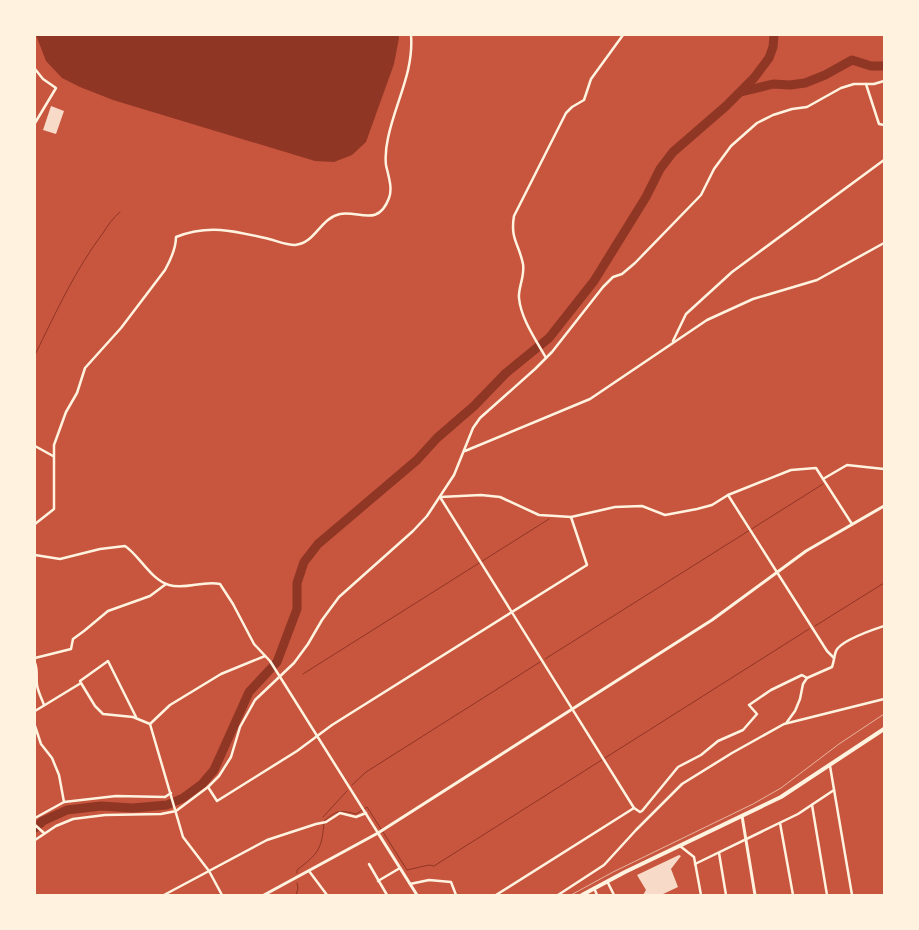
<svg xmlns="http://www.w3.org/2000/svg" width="919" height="930" font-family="'Noto Serif',serif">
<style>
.water{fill:#8f3625}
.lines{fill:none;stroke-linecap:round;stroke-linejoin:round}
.stream{stroke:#8f3625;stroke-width:1}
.river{stroke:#8f3625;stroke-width:9}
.building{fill:#f7dbc8}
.minor{stroke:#fff3e0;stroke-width:2.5}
.tertiary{stroke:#fff3e0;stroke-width:3}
.secondary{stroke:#fff3e0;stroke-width:3}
.trunk{stroke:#fff3e0;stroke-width:4}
.rail{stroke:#e9b49f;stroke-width:1}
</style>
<rect width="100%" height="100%" fill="#c8553d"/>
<!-- water -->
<path class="water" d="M36,35h362l1,3 -5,26 -28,78 -14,13 -18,7 -19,-1 -202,-61 -33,-13 -18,-9 -16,-17z"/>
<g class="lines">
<!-- stream -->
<g class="stream">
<path d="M35,355c20,-41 40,-85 68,-122 5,-8 10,-15 17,-21"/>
<path d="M815,626l69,-43"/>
<path d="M545,659l278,-175"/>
<path d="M303,674l246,-155"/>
<path d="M352,785l14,-13 174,-110"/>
<path d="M323,817l24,-26"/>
<path d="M383,832l24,38 22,-5 5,1 375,-237"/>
<path d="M297,873v-3c22,-17 25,-21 27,-49 13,-11 16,-11 32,-7l11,-7 14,22"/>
<path d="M296,895l2,-7 -1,-5"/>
</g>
<!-- river -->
<g class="river">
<path d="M741,92l32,-8 17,1 15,-2 20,-8 27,-15 19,6h13"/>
<path d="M35,828l8,-7 24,-11 34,-4 32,2 34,-3 16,-7 19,-14 12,-14 35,-78 28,-30 20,-53v-26l7,-21 14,-18 99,-84 20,-22 37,-32 32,-33 43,-35 45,-57 52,-84 14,-28 13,-17 53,-46 28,-28 15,-20 4,-11 1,-12"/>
</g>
</g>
<!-- building -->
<g class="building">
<path d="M51,106l13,5 -8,23 -13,-4z"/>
<path d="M679,855l2,1 -10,13 7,18 -17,8h-18l3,-5 -9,-15z"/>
</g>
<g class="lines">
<!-- minor -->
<g class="minor">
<path d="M35,69l8,10 13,9 -21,35"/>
<path d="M866,84l13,40 5,1"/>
<path d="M673,341l13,-27 46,-42 152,-112"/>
<path d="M546,358c-10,-18 -25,-39 -27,-60 -1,-11 6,-21 4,-34 -4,-20 -13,-25 -9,-48l52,-103 6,-6 12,-7 7,-21 32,-44"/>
<path d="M35,446l18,10"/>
<path d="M465,451l125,-52 117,-79 46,-21 64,-19 67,-37"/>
<path d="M823,479l24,-14 37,4"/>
<path d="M728,495l99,156 7,7"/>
<path d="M440,497l41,-2 19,2 39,18 17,1 15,1 44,-10 27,-1 23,9 32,-6 15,-4 16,-10 63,-25 25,-2 36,56"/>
<path d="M440,497l194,311"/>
<path d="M35,524l19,-15v-64l12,-33 11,-19 8,-25 36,-40 44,-58c5,-9 11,-21 11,-33 33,-13 59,-6 93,2 8,2 17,6 26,6 21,-2 25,-27 45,-31 18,-4 38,14 49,-16 4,-10 -1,-23 -3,-33 -1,-9 0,-18 2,-27 7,-35 26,-66 23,-103"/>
<path d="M35,555l25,4 40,-10 25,-3c14,9 26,34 44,39 17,5 34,-5 51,-1l13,20 21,40 16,17 17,27 91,145"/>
<path d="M35,658l36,-9 2,-10 11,-8 24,-20 42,-15 16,-12"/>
<path d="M35,663c3,8 1,14 2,22 1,7 5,14 7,20"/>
<path d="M81,683l-1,-2 28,-20 28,56"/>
<path d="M35,711l46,-28 14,23 8,8 30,3 17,7 33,113 26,34 13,24"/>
<path d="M787,722l8,-11 5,-12 3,-15 4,-6 25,-11c2,-5 2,-11 4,-16 5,-11 36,-21 48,-25"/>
<path d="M150,724l20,-19 51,-31 44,-18"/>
<path d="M35,726l6,18 11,14 7,17 5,27 -29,16"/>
<path d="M830,766l22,129"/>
<path d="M208,787l9,14 80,-50 35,-26 255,-160 -16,-48"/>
<path d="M64,802l52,-6 49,1 6,-4"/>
<path d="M812,805l15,90"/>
<path d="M780,823l13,72"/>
<path d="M35,825l9,8"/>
<path d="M35,840l21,-14 17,-7 32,-4 56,-1 15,-3 32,-24 11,-11 12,-19 9,-30 15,-27 39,-37 14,-19 14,-24 17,-23 74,-66 14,-15 27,-41 19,-47 7,-10 55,-49 17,-17 51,-65 10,-10 9,-3 13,-11 66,-68 13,-26 17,-23 26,-23 16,-8 19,-6 15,-2 34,-19 13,-4h20l10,-3"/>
<path d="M680,846l14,11 7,38"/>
<path d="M719,853l7,42"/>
<path d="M369,864l18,31"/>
<path d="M695,864l103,-50 36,-24"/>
<path d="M309,871l18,24"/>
<path d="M378,881l22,-13"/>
<path d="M607,881l7,14"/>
<path d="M410,884l19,-4 22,2 5,13"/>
<path d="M594,888l3,7"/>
<path d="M164,895l103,-55 49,-16 10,-2 14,-9 16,4 10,-4"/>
<path d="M496,895l138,-87 6,4 2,-1 36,-44 23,-12 17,-14 25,-11 14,-16 -8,-9 22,-15 31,-15 5,3"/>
<path d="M558,895l46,-30 32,-35 46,-46 50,-31 52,-29 100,-25"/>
</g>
<!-- tertiary -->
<g class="tertiary">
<path d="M742,816l13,79"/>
<path d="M264,895l114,-62"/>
</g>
<!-- secondary -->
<path class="secondary" d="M417,895l-39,-62 334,-213 94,-69 78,-45"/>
<!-- trunk -->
<path class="trunk" d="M582,895l43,-23 156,-75 103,-68"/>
<!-- rail -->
<path class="rail" d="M571,895l42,-23 140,-68 28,-16 58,-44 45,-30"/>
</g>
<!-- border -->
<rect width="919" height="930" fill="none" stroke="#fff3e0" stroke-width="72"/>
</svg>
